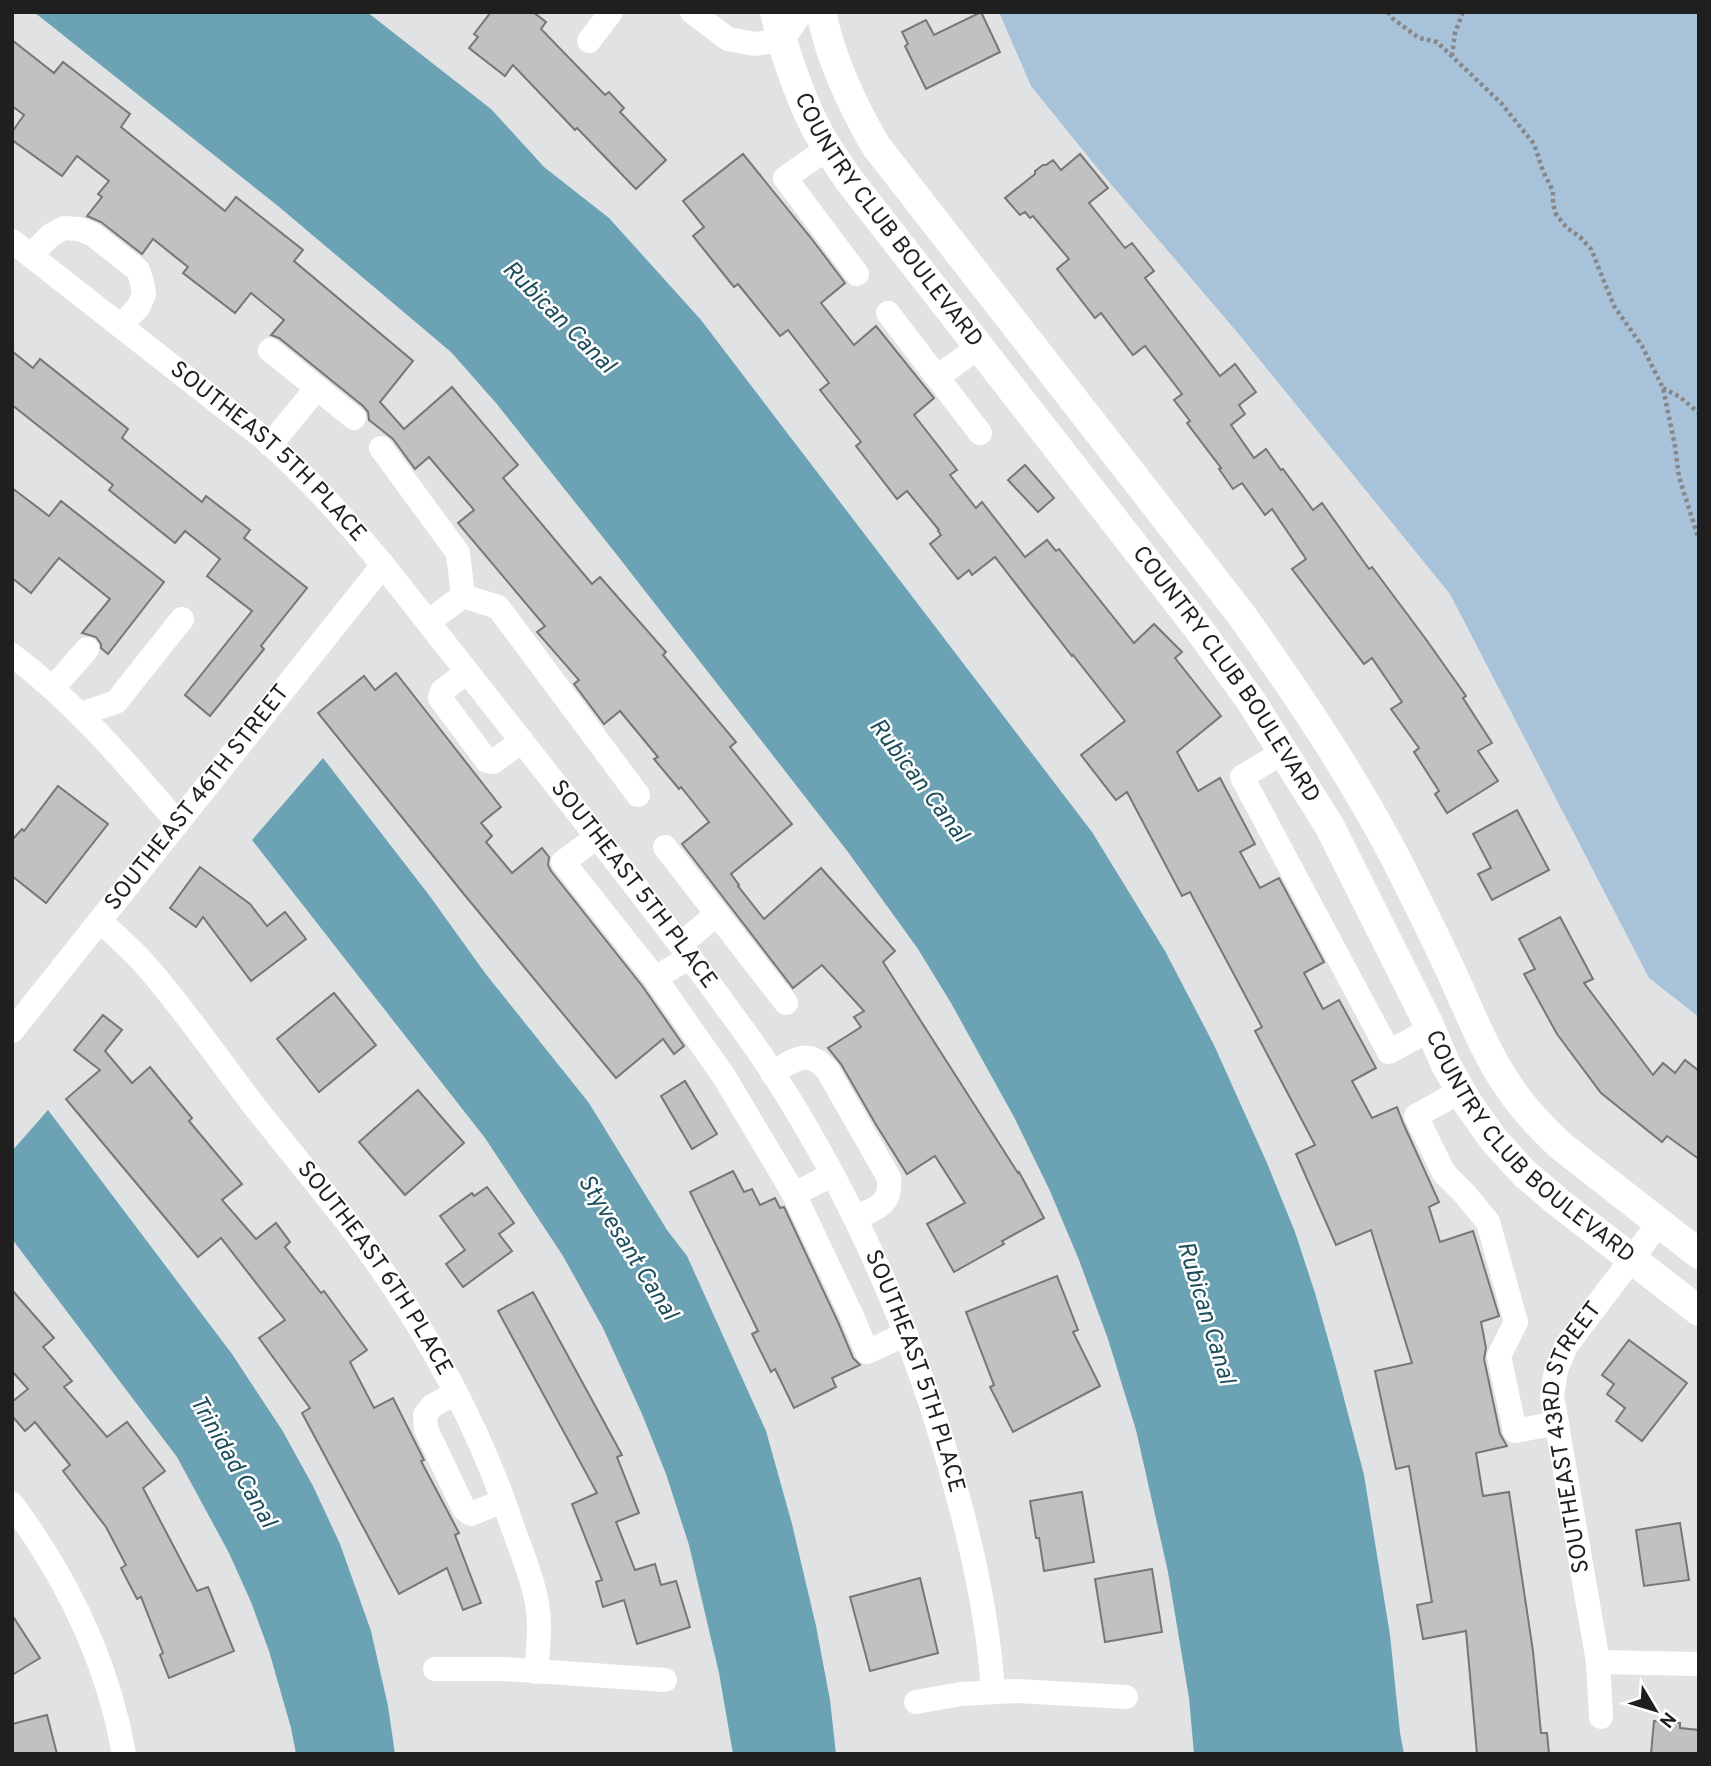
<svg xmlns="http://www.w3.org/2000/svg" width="1711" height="1766" font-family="Overpass,sans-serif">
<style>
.green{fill:#a8c2d9}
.water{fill:#6ba3b5}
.building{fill:#c2c0c0;stroke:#787676;stroke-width:2}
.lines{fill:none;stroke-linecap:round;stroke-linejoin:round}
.path{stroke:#868789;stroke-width:4.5;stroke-dasharray:3.5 3.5;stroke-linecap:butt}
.minor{stroke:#fff;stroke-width:24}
.major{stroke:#fff;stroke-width:30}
.labels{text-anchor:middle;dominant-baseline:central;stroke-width:5;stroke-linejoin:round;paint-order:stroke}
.street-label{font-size:23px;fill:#1f1f20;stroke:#fff}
.water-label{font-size:24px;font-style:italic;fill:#1d4e5c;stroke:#fff}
</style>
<rect width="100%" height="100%" fill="#e0e2e4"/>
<!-- green -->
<path class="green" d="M999,12h700v1005l-50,-39 -199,-384 -213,-262 -138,-162 -68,-84z"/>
<!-- water -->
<g class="water">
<path d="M34,12h333l124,97 53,58 65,51 92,102 391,512 73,119 49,94 53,118 28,69 20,61 20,71 29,111 26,160 10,98 4,21h-210l-5,-56 -21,-126 -32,-142 -28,-91 -29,-79 -29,-69 -36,-74 -63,-114 -33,-54 -70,-97 -231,-297 -121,-152 -45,-51 -173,-146z"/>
<path d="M323,758l106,137 56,78 104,130 78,127 20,26 79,175 26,93 24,102 14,74 6,54h-103l-14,-81 -30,-128 -23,-71 -24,-60 -39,-86 -40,-72 -78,-118 -233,-298z"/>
<path d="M48,1110l184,244 50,76 31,56 27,58 31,87 17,75 7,48h-99l-5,-26 -22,-77 -18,-49 -22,-49 -52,-96 -165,-218v-88z"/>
</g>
<!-- building -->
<g class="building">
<path d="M491,12h42l13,10 -5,7 64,66 4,-3 15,16 -4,4 46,48 -30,29 -59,-61 -2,2 -62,-65 -8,11 -36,-28 9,-11 -4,-3z"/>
<path d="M981,12l19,40 -74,37 -21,-43 3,-2 -6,-12 24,-12 8,15z"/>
<path d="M12,40l42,33 9,-11 67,52 -9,13 104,84 11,-14 67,53 -9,11 119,100 -33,41 24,27 48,-42 66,78 -15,13 89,106 8,-7 66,75 -3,3 73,87 -6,5 62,77 -61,50 8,11 -1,1 26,33 57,-51 74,83 -12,11 135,211 1,-1 25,46 -42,23 2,3 -50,28 -27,-48 38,-21 -30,-47 -28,18 -32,-51 -34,-59 -13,-16 33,-21 -7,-10 10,-6 -42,-46 -29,23 -111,-144 27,-22 -28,-35 -2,2 -25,-30 4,-2 -38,-46 -16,13 -30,-40 5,-4 -42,-48 8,-6 -87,-103 16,-13 -45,-53 -14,12 -22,-30 -24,-19 -1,-8 -5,-6 -84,-68 -8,-3 13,-15 -33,-27 -16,20 -52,-40 5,-6 -35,-28 -11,15 -41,-32 -14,-6 15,-19 -4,-3 11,-13 -32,-25 -15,20 -50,-36v-8l12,-17 -12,-9z"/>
<path d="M743,154l68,84 34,45 -24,20 33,42 22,-19 58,72 -20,17 43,55 -7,5 26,33 6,-6 43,55 22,-17 9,11 3,-2 75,94 20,-19 28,28 -7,6 46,58 -44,36 21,39 22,-13 35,66 -15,8 20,36 19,-10 45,84 -20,11 19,36 16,-9 37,68 -24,13 20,37 25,-11 6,16 36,79 -10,5 11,35 33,-11 26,85 -18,6 5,26 -2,11 16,75 7,12 -31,7 7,43 26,-4 24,159 8,82h6l2,21h-72l-11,-123 -43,8 -6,-34 15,-3 -23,-136 -13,3 -21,-98 37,-8 -41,-133 -35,15 -40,-91 19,-9 -60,-114 7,-4 -72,-135 -8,4 -55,-104 -11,8 -35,-45 44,-34 -52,-66 -1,1 -77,-99 -23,18 -3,-5 -11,9 -28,-35 11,-9 -3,-4 1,-1 -32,-39 -10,8 -41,-53 5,-4 -41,-52 9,-7 -41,-53 -8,6 -42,-52 -4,3 -41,-51 11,-9 -21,-26z"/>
<path d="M1080,154l28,34 -19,15 36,45 7,-5 22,28 -9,7 75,98 15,-12 21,28 -17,13 6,9 -14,11 23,33 12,-9 15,21 2,-1 30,41 9,-7 47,66 3,-2 53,71 41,58 -3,2 29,45 -14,8 20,30 -51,32 -12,-19 4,-3 -25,-39 5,-4 -28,-39 11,-7 -30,-44 -8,6 -72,-95 14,-10 -34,-50 -7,6 -23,-32 -9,6 -14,-20 2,-1 -34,-45 3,-2 -16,-21 8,-6 -37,-48 -12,9 -32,-42 -6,5 -38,-49 12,-10 -36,-43 -3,2 -5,-6 -5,3 -15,-17 30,-24v-3l8,-6h3l7,-5 8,10z"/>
<path d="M12,351l21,17 7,-9 88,70 -6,9 80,64 4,-6 44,34 -6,8 63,50 -46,58 3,3 -54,67 -25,-21 67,-84 -45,-35 13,-17 -35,-28 -10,12 -66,-53 4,-5 -101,-80z"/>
<path d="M1025,465l29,33 -16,14 -30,-32z"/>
<path d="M12,488l37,28 12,-15 103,81 -56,72 -7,-6v-4l-5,-7 -14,-4 28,-34 -51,-41 -28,35 -19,-15z"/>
<path d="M396,673l105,134 -20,16 11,13 -6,6 26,31 30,-25 7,9 -1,8 3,6 92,116 41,59 -10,8 -11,-15 -47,39 -153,-185 -145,-180 46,-37 11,14z"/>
<path d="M58,786l50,38 -62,79 -34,-27v-36l10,-11 2,2z"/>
<path d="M1517,810l32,60 -57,30 -14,-26 13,-6 -18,-34z"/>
<path d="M200,867l50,37 17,22 18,-14 21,27 -55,42 -48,-64 -7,10 -26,-19z"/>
<path d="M1560,917l33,62 -9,4 69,92 10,-12 12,10 10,-13 14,11v88l-32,-23 -5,6 -61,-49 -44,-59 -33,-60 11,-5 -16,-30z"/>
<path d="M334,993l42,52 -57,47 -42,-53z"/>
<path d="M103,1015l19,15 -17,21 27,32 18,-16 42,51 -3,3 53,63 -20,16 34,39 20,-16 14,19 -5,5 36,46 3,-2 43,59 -17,12 24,46 19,-10 31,62 -3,1 38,72 -4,2 26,68 -18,7 -16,-42 -48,26 -97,-181 8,-5 -51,-70 26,-18 -64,-82 -23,19 -132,-158 34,-29 -26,-20z"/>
<path d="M685,1081l32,53 -25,15 -31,-53z"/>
<path d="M418,1090l46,53 -59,52 -46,-53z"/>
<path d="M733,1171l11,21 8,-3 8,16 15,-7 5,10 4,-1 54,115 15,36 7,7 -28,13 4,9 -42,21 -19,-39 -4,3 -19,-38 6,-3 -68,-139z"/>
<path d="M487,1187l27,36 -15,11 13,17 -49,36 -17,-23 19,-14 -25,-34 32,-23 2,3z"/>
<path d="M1057,1276l21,54 -5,2 27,54 -87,46 -23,-45 4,-2 -28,-73z"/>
<path d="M12,1290l42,48 -11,9 29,34 -8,6 43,50 20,-15 38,49 -22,17 54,103 11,-4 26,64 -65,27 -9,-23 3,-2 -22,-56 -4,2 -16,-31 5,-3 -20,-38 -43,-56 7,-6 -35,-43 -10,9 -13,-15v-14l16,-13 -16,-18z"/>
<path d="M533,1292l89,163 -5,2 22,56 -23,9 19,48 20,-6 6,21 15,-4 14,46 -53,17 -13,-44 -21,7 -7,-25 6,-2 -30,-76 25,-11 -99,-182z"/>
<path d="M1629,1340l58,43 -45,58 -26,-20 9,-13 -18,-14 7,-10 -12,-9z"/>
<path d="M1082,1492l12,70 -50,9 -5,-33h-3l-6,-37z"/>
<path d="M1680,1523l9,57 -45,6 -8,-56z"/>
<path d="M1152,1569l10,63 -57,10 -10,-63z"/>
<path d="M920,1578l18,75 -68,18 -20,-74z"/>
<path d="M12,1615l28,43 -28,17z"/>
<path d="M47,1715l10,39h-45v-30z"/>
<path d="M1654,1721l26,2v5l19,2v24h-48z"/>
</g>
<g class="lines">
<!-- path -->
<g class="path">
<path d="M1388,12l4,6 27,20 18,4 64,61 33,41 9,27 10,20v13l3,10 11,14 13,9 11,12 23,57 28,40 21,42 12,58 4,31 20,63"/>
<path d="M1452,56l3,-23 8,-21"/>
<path d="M1663,388l17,9 19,16"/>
</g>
<!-- minor -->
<g class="minor">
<path d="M692,12l36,27 27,5 27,-4 20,-28"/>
<path d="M589,41l22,-29"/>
<path d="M828,148l-43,30 72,96"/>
<path id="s1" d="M12,241l249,195c46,40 83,82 122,129 72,91 143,182 215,273 43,55 86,110 127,167 14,19 29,39 42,59 86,131 150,277 190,429 18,66 32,131 36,199"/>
<path d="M31,255l20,-20 13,-7 15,1 13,5 46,36 4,12 2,12 -5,12 -18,20"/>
<path d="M888,313l92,120"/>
<path d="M270,350l47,38"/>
<path d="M937,377l42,-30"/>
<path d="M270,445l47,-57 37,30"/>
<path d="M381,448l77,105 5,43 35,11 140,188"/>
<path d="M428,622l35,-26"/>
<path d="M12,655c64,48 114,108 166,168"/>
<path d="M467,672l-25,19 -2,7 47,63 6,1 29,-21"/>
<path d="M53,688l34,-39"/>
<path d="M81,714l35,-12 66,-83"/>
<path d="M1283,752l-41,25 147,275 42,-23"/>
<path d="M597,837l-34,25 92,116 35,-21"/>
<path d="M665,847l121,156"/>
<path id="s2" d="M100,921c14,13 29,26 42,40 41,46 76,98 113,146 33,42 67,82 99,124 65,86 118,181 154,282 9,29 24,61 29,90 4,23 1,47 -1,69"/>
<path d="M681,944l36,-30"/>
<path d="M655,978l70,100 69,116 38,-19"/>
<path id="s3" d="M12,1031l371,-466"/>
<path d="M772,1073c23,-13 35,-26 56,-2l61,107c3,27 -14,32 -35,39"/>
<path d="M1461,1091l-45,25 28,57 20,20 24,29 28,100 -17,34 16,75 42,-8"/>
<path d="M794,1194l58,122 15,36 39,-18"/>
<path d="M456,1393l-24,13 -7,9 1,14 38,80 7,5 32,-13"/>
<path d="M12,1504c55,74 96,159 112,250"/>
<path d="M1598,1662l101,2"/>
<path d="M435,1669h69l161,11"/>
<path d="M916,1702l45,-8 55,-3 110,6"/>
<path id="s4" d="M1601,1717l-3,-55 -46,-266 4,-26 10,-24 93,-123"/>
</g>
<!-- major -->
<g class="major">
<path id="s5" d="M775,12c10,43 24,84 44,122 9,16 20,31 30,46l346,444 56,77 79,126 97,194 18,42 22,39 26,37 31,34 34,29 141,109"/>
<path d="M821,12c10,48 31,93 55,134l364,467c57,80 111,160 156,246 20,40 40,79 58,119 17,37 32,76 55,109 15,23 33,41 52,59l138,108"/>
</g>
</g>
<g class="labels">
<!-- street labels -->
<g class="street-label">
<text stroke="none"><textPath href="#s5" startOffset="240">COUNTRY CLUB BOULEVARD</textPath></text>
<text stroke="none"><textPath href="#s1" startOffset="332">SOUTHEAST 5TH PLACE</textPath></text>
<text stroke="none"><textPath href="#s5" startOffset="807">COUNTRY CLUB BOULEVARD</textPath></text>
<text stroke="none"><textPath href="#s3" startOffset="298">SOUTHEAST 46TH STREET</textPath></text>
<text stroke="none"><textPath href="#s1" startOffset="900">SOUTHEAST 5TH PLACE</textPath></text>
<text stroke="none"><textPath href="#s5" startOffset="1374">COUNTRY CLUB BOULEVARD</textPath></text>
<text stroke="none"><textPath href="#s2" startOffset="444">SOUTHEAST 6TH PLACE</textPath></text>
<text stroke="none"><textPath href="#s1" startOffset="1466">SOUTHEAST 5TH PLACE</textPath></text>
<text stroke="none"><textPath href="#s4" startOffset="287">SOUTHEAST 43RD STREET</textPath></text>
</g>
<!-- water labels -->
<g class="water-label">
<text transform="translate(558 318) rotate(45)">Rubican Canal</text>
<text transform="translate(918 781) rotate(53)">Rubican Canal</text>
<text transform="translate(627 1248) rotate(58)">Styvesant Canal</text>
<text transform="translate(1205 1313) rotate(73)">Rubican Canal</text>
<text transform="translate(232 1462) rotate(60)">Trinidad Canal</text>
</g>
</g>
<!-- border -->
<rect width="1711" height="1766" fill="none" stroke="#1f1f20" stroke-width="28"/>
<!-- north arrow -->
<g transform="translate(1655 1710) rotate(128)" stroke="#ffffff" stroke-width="5" paint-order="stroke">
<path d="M0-5L12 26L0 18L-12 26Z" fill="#1f1f20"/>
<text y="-10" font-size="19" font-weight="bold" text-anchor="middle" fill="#1f1f20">N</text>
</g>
</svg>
